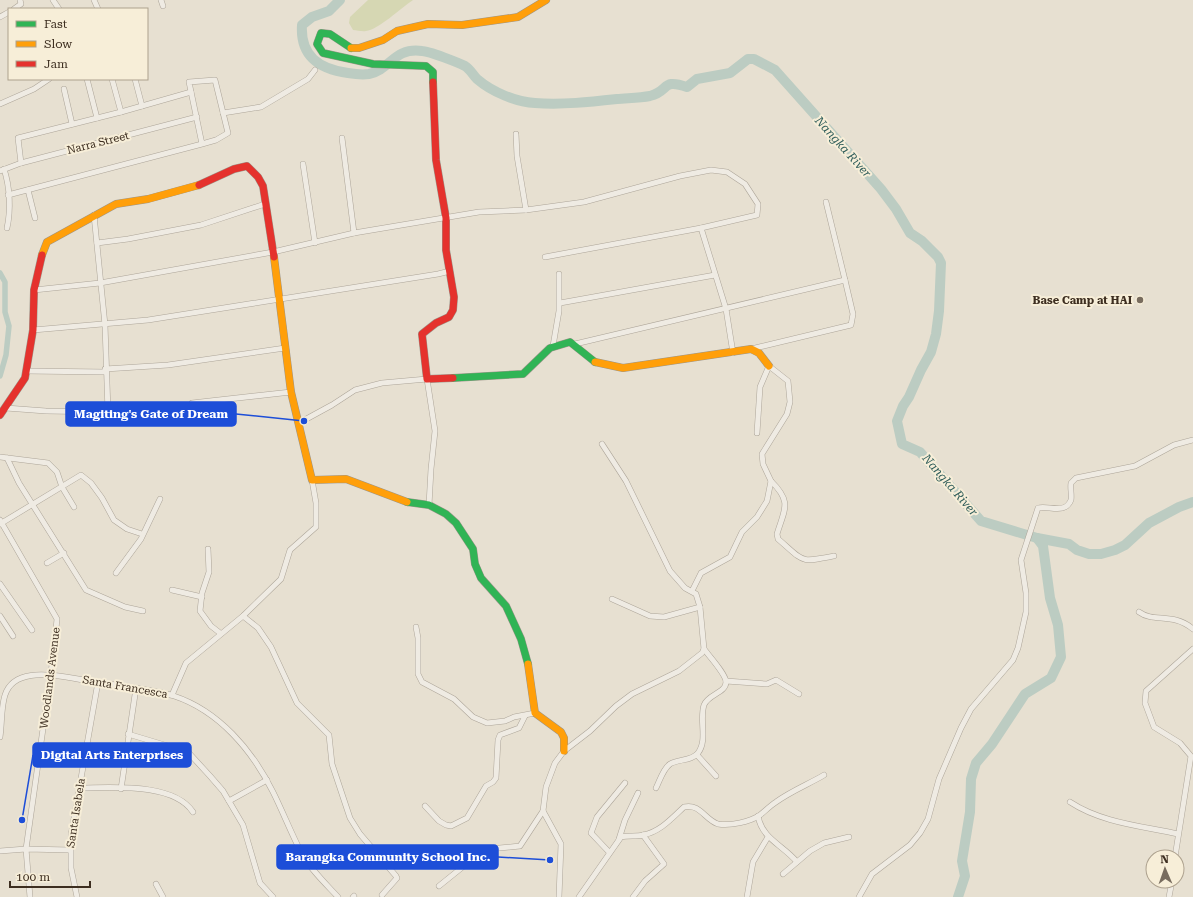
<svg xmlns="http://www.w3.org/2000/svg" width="1193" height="897" font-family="'Roboto Serif',serif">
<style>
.green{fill:#d6d7b3}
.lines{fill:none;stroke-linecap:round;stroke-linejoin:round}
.canal{stroke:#bcccc2;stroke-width:5.5}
.river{stroke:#bcccc2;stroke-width:10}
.street-casing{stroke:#ada599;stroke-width:6}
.fast-casing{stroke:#9c958a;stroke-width:8}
.slow-casing{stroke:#9c958a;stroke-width:8}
.jam-casing{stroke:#9c958a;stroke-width:8}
.street{stroke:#efebe3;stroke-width:5}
.fast{stroke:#30b455;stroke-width:7}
.slow{stroke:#ff9f0a;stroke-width:7}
.jam{stroke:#e5322d;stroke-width:7}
.poi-dot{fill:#786c5e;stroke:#f7eed8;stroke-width:1.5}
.labels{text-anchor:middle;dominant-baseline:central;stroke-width:4;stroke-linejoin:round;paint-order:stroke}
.street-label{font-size:11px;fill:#3d2e20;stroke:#f7eed8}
.poi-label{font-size:11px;font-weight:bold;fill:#3d2e20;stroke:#f7eed8;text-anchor:end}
.water-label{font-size:12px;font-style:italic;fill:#2f5d5a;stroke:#f7eed8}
.leader{fill:none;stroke:#1d4ed8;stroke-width:1.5}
.callout-dot{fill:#1d4ed8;stroke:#f7eed8;stroke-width:1.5}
.callout{fill:#1d4ed8;stroke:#1d4ed8;stroke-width:1.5}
.callout-label{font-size:12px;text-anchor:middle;font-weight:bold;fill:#fff}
</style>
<rect width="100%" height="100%" fill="#e7e0d1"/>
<!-- green -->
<path class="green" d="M368,0h45c-12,8 -35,30 -47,31 -4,1 -9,-1 -13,-1l-4,-7 1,-6z"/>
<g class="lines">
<!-- canal -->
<path class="canal" d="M0,273l5,9v30l4,14 -3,29 -6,21"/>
<!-- river -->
<g class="river">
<path d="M340,0l-11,11 -17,6 -10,8c-2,31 17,44 46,48 6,1 14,2 21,1 21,-4 25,-27 53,-23 7,0 37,12 43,15 5,3 8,9 12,13 15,13 39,23 58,24 27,2 55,-1 82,-4 10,-1 22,-1 33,-3 20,-5 11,-18 37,-9l10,-8 33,-6 18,-14h6l21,11 106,119 15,20 14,24 12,8 16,16 3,6 -2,48 -3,23 -5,18 -10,18 -12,27 -6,9 -6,15 5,23 18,8 61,69 56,17 32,6 8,6 12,4h12l14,-4 10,-5 24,-22 30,-16 14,-5"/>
<path d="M958,897l7,-21 -3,-15 8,-49 1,-33 5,-16 16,-19 33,-50 26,-16 10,-21 -3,-32 -8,-27 -7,-52 -6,-8"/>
</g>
<defs>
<g id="street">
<path d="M53,0l6,9"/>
<path d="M94,0l4,9"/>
<path d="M161,0l2,6"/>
<path d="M14,9l7,-5 -1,-4"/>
<path d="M0,17l9,-5"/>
<path d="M87,79l10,39"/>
<path d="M112,79l9,33"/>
<path d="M135,79l7,27"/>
<path d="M64,89l8,35"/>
<path d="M0,104l34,-15 15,-10"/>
<path d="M223,113l38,-6 47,-28 7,-9"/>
<path d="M516,134l1,22 9,54"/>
<path d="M342,138l12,95"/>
<path d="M21,163l-3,-25 103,-26 70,-20"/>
<path d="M303,164l12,79"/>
<path d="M4,169c6,18 7,41 3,59"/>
<path d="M0,171l21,-8 176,-46"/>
<path d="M28,190l7,28"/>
<path d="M8,195l194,-51 14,-4 12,-7 -13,-53 -26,2 13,62"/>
<path d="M826,202l19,78"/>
<path d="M701,228l25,81 7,44"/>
<path d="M97,243l31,-4 73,-14 64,-21"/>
<path d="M34,290l66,-7 173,-31 81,-19 125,-21 47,-2 58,-8 96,-26 31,-6 16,2 18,12 13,20 -1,11 -56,13 -156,29"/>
<path d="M560,303l155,-28"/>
<path d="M33,330l115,-10 290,-46 12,-3"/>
<path d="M575,344l270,-64 8,34 -2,11 -100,24"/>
<path d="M553,346l6,-35v-37"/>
<path d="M105,369l63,-4 117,-17"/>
<path d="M26,371l80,1"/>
<path d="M192,403l99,-11"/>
<path d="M6,408l40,3 62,1 -3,-87 -11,-110"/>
<path d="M299,423l33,-18 23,-15 27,-7 45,-4 8,52 -4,38 -2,36"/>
<path d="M0,457l48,6 9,9 5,15 12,20"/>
<path d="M7,458l12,25 67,107 39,17 18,4"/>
<path d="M771,481c21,21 14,27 6,53l1,5c27,23 21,24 56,17"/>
<path d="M0,520l57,99 -4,39 -27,191 4,48"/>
<path d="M0,524l81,-49 10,8 11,15 12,22 13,9 15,5"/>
<path d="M208,549l1,23 -7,21 -2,18 11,15 9,7"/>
<path d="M47,563l17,-10"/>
<path d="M116,573l25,-34 19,-40"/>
<path d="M0,584l32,46"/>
<path d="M172,590l30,7"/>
<path d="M692,591l9,-18 29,-16 12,-25 15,-15 10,-16 4,-20 -8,-17 -1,-10 25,-40 3,-12 -2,-21 -19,-15 -9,21 -3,46"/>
<path d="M612,599l38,17 14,1 36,-10"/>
<path d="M1139,612c15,11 34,0 54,17"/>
<path d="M0,616l13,20"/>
<path d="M243,616l15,12 13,19 26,56 32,32 3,29 18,54 10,16 36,42 1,2 -15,17"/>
<path d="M416,627l2,11v36l4,8 32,17 19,18 14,6 18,-2 9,-4 21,-4"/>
<path d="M726,681l41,3 9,-4 23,14"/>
<path d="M172,695l14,-32 57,-47 38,-37 9,-29 26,-23v-24l-4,-23"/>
<path d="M128,734l60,18 22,24 13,15 20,34 17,58 13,14"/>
<path d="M0,737c2,-13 1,-30 5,-42 8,-25 41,-21 61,-18 27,5 54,8 81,13 9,2 18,3 27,6 45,15 78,54 99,96 10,20 18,41 28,60 9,17 24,31 37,45"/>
<path d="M697,755l19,21"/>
<path d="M80,788c31,0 93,-6 113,24"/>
<path d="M656,788c4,-8 7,-19 14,-24 8,-5 22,-3 28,-11 10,-13 1,-33 6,-48 4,-11 22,-12 22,-23 0,-8 -17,-26 -22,-33"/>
<path d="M121,789l15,-101"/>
<path d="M229,801l38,-21"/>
<path d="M1070,802c32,21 72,24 108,32"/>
<path d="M425,806l14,15 7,4 5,1 16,-8 19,-32 7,-4 3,-4 2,-38 2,-5 19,-7 6,-12"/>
<path d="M758,816c4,23 25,29 39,46"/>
<path d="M619,839l6,-19 13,-27"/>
<path d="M0,851l26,-2 44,1"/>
<path d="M609,852l-18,-19 6,-16 28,-34"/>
<path d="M1175,857l16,-101 -11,-13 -26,-16 -9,-24 1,-12 47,-42"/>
<path d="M783,874l27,-23 14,-8 25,-6"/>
<path d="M156,884l7,13"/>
<path d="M439,886l36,-29 14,-8 31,-3 23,-35"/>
<path d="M77,897l-6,-29v-33l27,-153"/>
<path d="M353,897l1,-1"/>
<path d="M559,897l2,-53 -18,-33 3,-24 9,-24 9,-12 26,-20 26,-25 16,-12 47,-23 23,-18 2,-4 -4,-42 -4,-13 -11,-6 -15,-17 -44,-90 -24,-37"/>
<path d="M579,897l42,-60c8,-2 15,0 22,-2 17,-3 29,-17 41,-28 16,-4 21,13 34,17 12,2 32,-2 42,-9 5,-4 10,-9 16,-13 15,-11 33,-18 48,-27"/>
<path d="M633,897l12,-16 19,-17 -21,-29"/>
<path d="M747,897l6,-35 15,-25"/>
<path d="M859,897l13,-23 38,-29 10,-12 8,-14 11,-40 22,-51 10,-19 42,-49 5,-12 8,-36v-19l-5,-33 17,-52c10,-3 27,7 33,-8 1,-5 -1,-12 0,-17l5,-5 59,-12 39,-21 19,-5"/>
<path d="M1169,897l3,-16"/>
</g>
<g id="fast">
<path d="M351,48l-21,-14 -9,-1 -4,11 6,9 50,11 53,2 7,6v10"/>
<path d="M453,378l70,-4 27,-26 20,-6 25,20"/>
<path d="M407,502l22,3 17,9 10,9 17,26 2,15 6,14 25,28 15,33 7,25"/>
</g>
<g id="slow">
<path d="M351,48h8l24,-8 14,-9 31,-7 34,1 56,-8 28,-17"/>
<path d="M42,255l5,-13 69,-38 32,-5 51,-14"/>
<path d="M274,257l17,135 21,88 34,-1 61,23"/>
<path d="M595,362l28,6 128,-19 8,4 10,13"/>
<path d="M528,664l7,49 26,19 3,6v13"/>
</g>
<g id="jam">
<path d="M433,82l3,78 10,58v32l8,47 -1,13 -4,7 -13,6 -14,11 5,45 26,-1"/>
<path d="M199,185l35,-16 13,-3 11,11 5,9 11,71"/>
<path d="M0,415l25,-37 8,-48 1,-40 8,-35"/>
</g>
</defs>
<!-- street casing -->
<use href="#street" class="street-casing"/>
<!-- fast casing -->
<use href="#fast" class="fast-casing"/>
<!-- slow casing -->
<use href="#slow" class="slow-casing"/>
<!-- jam casing -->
<use href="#jam" class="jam-casing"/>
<!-- street -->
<use href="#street" class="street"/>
<!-- fast -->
<use href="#fast" class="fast"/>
<!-- slow -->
<use href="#slow" class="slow"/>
<!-- jam -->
<use href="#jam" class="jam"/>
</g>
<!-- markers -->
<circle class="poi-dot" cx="1140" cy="300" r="4"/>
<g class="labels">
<!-- street labels -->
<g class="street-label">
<text transform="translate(98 143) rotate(-14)">Narra Street</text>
<text transform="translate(50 678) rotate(-83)">Woodlands Avenue</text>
<text transform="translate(125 687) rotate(10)">Santa Francesca</text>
<text transform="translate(76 813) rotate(-81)">Santa Isabela</text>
</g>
<!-- poi labels -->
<g class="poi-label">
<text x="1132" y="300">Base Camp at HAI</text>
</g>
<!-- water labels -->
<g class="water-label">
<text transform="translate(843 147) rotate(48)">Nangka River</text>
<text transform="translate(950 485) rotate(49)">Nangka River</text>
</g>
</g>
<!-- callouts -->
<path class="leader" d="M304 421L236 414M22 820L33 755M550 860L498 857"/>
<g class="callout-dot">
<circle cx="304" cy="421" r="4"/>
<circle cx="22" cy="820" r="4"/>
<circle cx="550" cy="860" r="4"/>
</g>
<g class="callout">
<rect x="66" y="402" width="170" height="24" rx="4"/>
<rect x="33" y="743" width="158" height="24" rx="4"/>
<rect x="277" y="845" width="221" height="24" rx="4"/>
</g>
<g class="callout-label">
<text x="151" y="418">Magiting's Gate of Dream</text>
<text x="112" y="759">Digital Arts Enterprises</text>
<text x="388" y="861">Barangka Community School Inc.</text>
</g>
<!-- legend -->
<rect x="8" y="8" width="140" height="72" fill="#f7eed8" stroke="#ada18e"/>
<rect x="16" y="21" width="20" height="6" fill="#30b455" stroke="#ada18e"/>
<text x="44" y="28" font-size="12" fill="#3d2e20">Fast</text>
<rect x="16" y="41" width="20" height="6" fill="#ff9f0a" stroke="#ada18e"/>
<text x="44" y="48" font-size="12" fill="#3d2e20">Slow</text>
<rect x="16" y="61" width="20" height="6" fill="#e5322d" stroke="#ada18e"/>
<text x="44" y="68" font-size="12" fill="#3d2e20">Jam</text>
<!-- north arrow -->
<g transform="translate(1165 869) rotate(358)"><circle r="19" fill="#f7eed8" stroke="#ada18e"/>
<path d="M0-3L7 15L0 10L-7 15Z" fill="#786c5e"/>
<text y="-6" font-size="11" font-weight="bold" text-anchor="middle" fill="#3d2e20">N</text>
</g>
<!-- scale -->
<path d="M10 881v6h80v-6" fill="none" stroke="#3d2e20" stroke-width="2"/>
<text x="16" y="881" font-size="12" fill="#3d2e20" stroke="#f7eed8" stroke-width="3" paint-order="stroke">100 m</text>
</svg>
